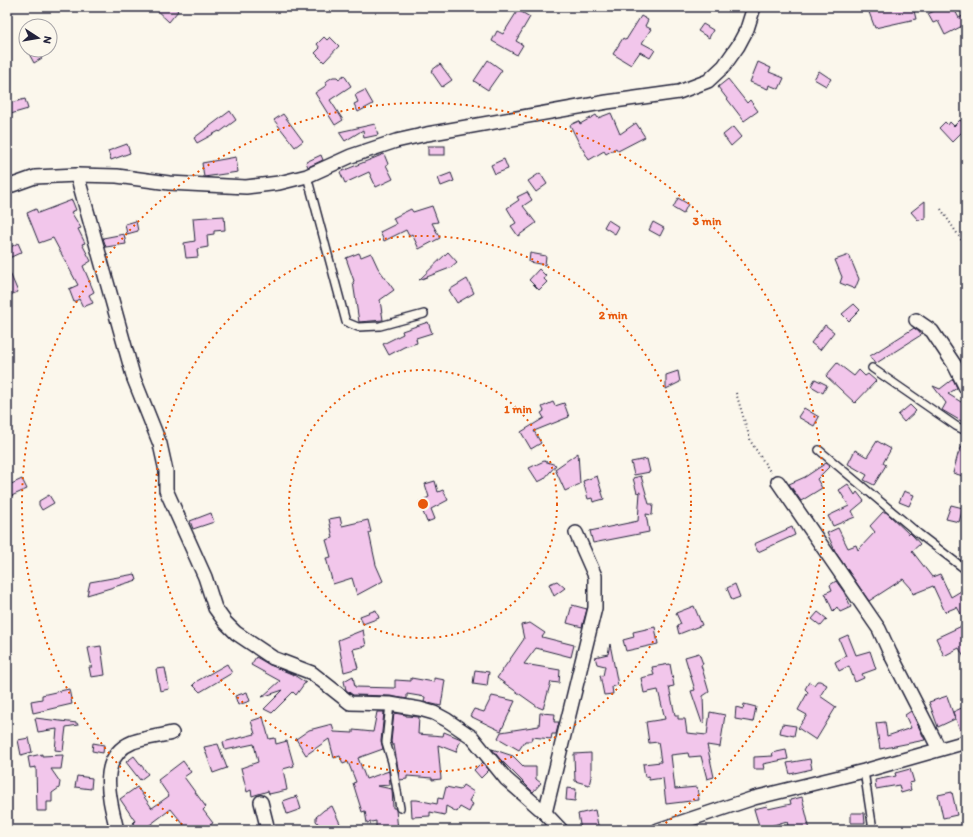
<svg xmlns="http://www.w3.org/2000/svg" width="973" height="837" font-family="Itim,sans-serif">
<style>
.building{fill:#f2c6eb;stroke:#22223b}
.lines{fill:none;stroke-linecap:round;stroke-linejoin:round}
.service-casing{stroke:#22223b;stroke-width:10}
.minor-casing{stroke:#22223b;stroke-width:16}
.path{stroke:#22223b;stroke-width:2;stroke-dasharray:1 3;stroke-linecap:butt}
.service{stroke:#fbf7ec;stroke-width:7}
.minor{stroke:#fbf7ec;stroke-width:13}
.ring{fill:none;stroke:#e8590c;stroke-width:2;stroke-dasharray:2 4}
.centre{fill:#e8590c;stroke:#fbf7ec;stroke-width:2}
.ring-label{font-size:12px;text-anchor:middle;font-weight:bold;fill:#e8590c;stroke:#fbf7ec;stroke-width:3;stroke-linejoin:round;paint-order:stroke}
</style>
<rect width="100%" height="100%" fill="#fbf7ec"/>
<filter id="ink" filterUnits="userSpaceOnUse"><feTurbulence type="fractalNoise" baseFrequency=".025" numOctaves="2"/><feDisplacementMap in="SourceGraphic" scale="8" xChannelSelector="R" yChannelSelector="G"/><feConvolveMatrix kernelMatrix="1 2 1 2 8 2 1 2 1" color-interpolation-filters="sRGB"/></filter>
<g filter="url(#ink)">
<!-- building -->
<g class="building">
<path d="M153,7h21l4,4 -9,11z"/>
<path d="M867,7h46l3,12 -41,9z"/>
<path d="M942,7h11l6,11 4,-2 3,8 -21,11 -7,-14 -5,2 -5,-9z"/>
<path d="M518,10l12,7 -14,24 7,4 -6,10 -25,-14 5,-10 6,3z"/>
<path d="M641,16l7,4 -3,6 6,3 -9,14 13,7 -5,8 -10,-6 -9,13 -18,-11 10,-16 3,2z"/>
<path d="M703,24l10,6 -4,8 -11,-7z"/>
<path d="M324,37l3,3 3,-3 9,9 -15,16 -9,-9 5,-5 -3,-4z"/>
<path d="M27,50h11l4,8 -8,5z"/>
<path d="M488,60l14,10 -14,20 -14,-9z"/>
<path d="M758,62l13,6 -2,4 15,6 -5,11 -10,-4 -1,4 -18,-7z"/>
<path d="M440,64l12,16 -10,7 -11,-16z"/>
<path d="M819,71l12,8 -5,7 -12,-7z"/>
<path d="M344,75l7,11 -21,14 13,20 -8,5 -20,-32 12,-8 -2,-3 8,-5h4l2,2z"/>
<path d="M728,79l19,24 3,-3 8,11 -14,10 -26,-34z"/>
<path d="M365,90l8,14 -15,8 -4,-8 4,-2 -3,-7z"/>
<path d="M25,99l3,10 -21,6v-11z"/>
<path d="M230,111l6,9 -16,12 -1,-1 -22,12 -3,-5z"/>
<path d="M611,113l9,21 16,-11 9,14 -27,14 -2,-3 -10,6 -2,-3 -15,9 -11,-19 -8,-16 9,-4 1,3 16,-9 2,3z"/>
<path d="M283,114l20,27 -8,6 -21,-27z"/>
<path d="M960,120l6,6v2l-14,14 -13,-14 6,-6 3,3 2,-3 4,4z"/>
<path d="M375,124l3,11 -14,3 -1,-8 -18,11 -6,-9z"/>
<path d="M733,127l8,10 -10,9 -8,-11z"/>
<path d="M127,144l3,9 -19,7 -3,-9z"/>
<rect x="428" y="146" width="17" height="9"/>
<path d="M384,154l4,10 -2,1 7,14 -17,8 -7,-15 -24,11 -5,-11z"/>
<path d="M321,155l2,5 -15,7 -2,-5z"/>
<path d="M236,157l2,15 -34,5 -2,-14z"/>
<path d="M504,159l4,10 -13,5 -4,-9z"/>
<path d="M451,173l3,8 -13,5 -3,-8z"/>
<path d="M540,173l7,11 -11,8 -8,-11z"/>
<path d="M527,192l5,8 -9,6 13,17 -18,13 -7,-10 5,-3 -9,-15 12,-8 -2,-3z"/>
<path d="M678,198l10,6 -5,10 -10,-6z"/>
<path d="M72,200l4,10 -5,2 10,16 -3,1 7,14 -3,1 9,17 -8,5 11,26 -5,3 4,8 -10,4 -4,-8 -5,3 -5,-13 9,-4 -25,-47 -14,5 -12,-30 9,-4 2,4z"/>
<path d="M925,201v18l-7,1 -7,-8z"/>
<path d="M432,206l6,16 -6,1 8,15 -21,11 -7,-15 -3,2 -3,-6 -22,11 -4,-9 16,-8 -3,-6 18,-9 2,3z"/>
<path d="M224,216l1,14 -11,1v3l-7,1 1,12 -11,2 1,8 -12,1 -2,-15 11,-2 -2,-23z"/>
<path d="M608,220l11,7 -4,7 -11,-7z"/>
<path d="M136,221l2,10 -11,3 -2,-10z"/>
<path d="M653,222l11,6 -4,8 -11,-6z"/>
<path d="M124,234l2,10 -20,3 -3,-9z"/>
<path d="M18,243l4,9 -15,7v-10z"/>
<path d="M448,252l9,10 -7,6 -31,12z"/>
<path d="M359,253l2,4 10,-4 7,15 16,22 -14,10 3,20 -24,2 -6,-40 1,-1 -8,-23z"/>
<path d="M530,253l16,3 -1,9 -16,-3z"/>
<path d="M849,255l10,24 -4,10 -15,-6 2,-6 -7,-17z"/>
<path d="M7,266l11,26 -11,4z"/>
<path d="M539,269l7,7 -2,3 3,3 -8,8 -10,-10z"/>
<path d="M467,279l7,14 -17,10 -8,-13z"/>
<path d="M854,304l6,6 -11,11 -7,-7z"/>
<path d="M428,322l4,11 -16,5 1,5 -13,4 -15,8 -6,-11 20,-10 -1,-3z"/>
<path d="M825,325l9,7 -14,18 -9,-7z"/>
<path d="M914,328l5,4 2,3 -46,29 -5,-8z"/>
<path d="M837,363l17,13 5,-6 6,6 3,-2 8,7 -21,22 -29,-27z"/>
<path d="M678,371l2,11 -14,7v-14z"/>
<path d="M815,379l12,6 -4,8 -12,-7z"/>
<path d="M953,379l4,9 -9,6 18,11v19l-24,-14 4,-7 -13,-17 7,3z"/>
<path d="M553,402l2,4 9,-3 5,14 -35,14 7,12 -10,6 -10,-17 23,-14 -3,-5 3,-2 -2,-4z"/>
<path d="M910,405l6,6 -12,11 -6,-7z"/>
<path d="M804,408l15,9 -5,9 -16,-9z"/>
<path d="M966,439v38l-13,-4 5,-19z"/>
<path d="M877,441l14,8 -8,14 3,2 -12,20 -10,-5 3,-5 -19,-11 7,-14 12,7z"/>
<path d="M578,453l2,31 -15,7 -10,-22z"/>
<path d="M647,459l3,13 -16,3 -3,-13z"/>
<path d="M544,461l12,4 -12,14 -6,3 -9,-14z"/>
<path d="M826,463l4,3 -13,13 5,9 -21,13 -12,-17 16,-7z"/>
<path d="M597,476l7,23 -11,3 -1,-4 -4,1 -5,-18z"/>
<path d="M641,476l8,28h4l-1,11 -6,-1 3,18 -56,11 -3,-12 48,-10 2,-29 -3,1 -4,-15z"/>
<path d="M22,479l5,10 -20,9v-12z"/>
<path d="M435,481l3,11 5,-2 5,10 -17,9 4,10 -8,3 -8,-20 10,-5 -4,-13z"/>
<path d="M848,484l7,11 2,-3 7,9 -12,10 3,6 -22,9 -5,-10 21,-10 -10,-16z"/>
<path d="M904,491l10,4 -5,11 -10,-4z"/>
<path d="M49,495l5,8 -12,7 -3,-5v-4z"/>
<path d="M951,505l12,3 -4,14 -13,-3z"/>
<path d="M883,512h3l23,22 1,-1 4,4 6,7 -8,7 20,26 8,-3 11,23 15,-9v35l-9,-16 -12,5 -12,-26 -20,8 -2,-6 -8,-9 -34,22 -33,-48 -9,-20 11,-5 10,20 8,-3 2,5 17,-18 -5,-6z"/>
<path d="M211,513l3,9 -21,7 -3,-8z"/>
<path d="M340,517l2,9 26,-6 3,12 -2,1 7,32 7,16 -26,14 -5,-17 -19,6 -7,-26 5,-1 -5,-17 7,-2 -4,-19z"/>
<path d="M792,527l3,8 -37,17 -4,-8z"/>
<path d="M135,574l2,6 -50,15 3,-13z"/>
<path d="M557,581l8,7 -11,8 -5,-12z"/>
<path d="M836,581l8,11 7,15 -11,5 -3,-5 -4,4 -8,-18 7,-3 -2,-5z"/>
<path d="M735,584l5,13 -8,3 -5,-12z"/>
<path d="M572,605l15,4 -5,18 -15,-4z"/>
<path d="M694,606l8,19 -23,9 -2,-8 4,-2 -5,-11z"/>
<path d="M376,610l3,8 -16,6 -3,-8z"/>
<path d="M818,612l9,7 -6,7 -9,-7z"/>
<path d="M530,623l15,10 -3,4 32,8 -3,12 -35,-9 -12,16 36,6 -1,13 -8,-1 -8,27 -5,-2 -41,-29 27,-39 -3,-14z"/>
<path d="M966,624v37l-7,-13 -15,8 -8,-18z"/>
<path d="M655,627l3,17 -32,7 -3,-11 11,-3 -1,-5z"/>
<path d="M363,630l3,16 -13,3 5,19 -14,4 -6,-32z"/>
<path d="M848,635l8,20 14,-4 6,18 -14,5 2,4 -9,4 -6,-16 -10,5 -4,-9 11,-6 -7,-17z"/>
<path d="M610,644l8,41 -6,2 1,7 -9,1 -4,-20 3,1 2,-10 -8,-2 -2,-7 13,-3z"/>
<path d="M101,646l4,29 -14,2 -2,-10h3l-4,-19z"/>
<path d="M699,653l4,11 -2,1 8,27 -6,4 1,26 -2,1 -11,-32 4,-1 -10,-33z"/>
<path d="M256,657l14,8 24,10 12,8 -2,1 -8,11 -3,-3 -21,21 -8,-4 19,-19 -21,7 18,-16 -29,-16z"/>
<path d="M227,664l5,9 -32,19 -7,-7 4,-4z"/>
<path d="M670,664l4,22 -5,1 6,28h3v4h7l2,14 20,2 3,-23 15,3 -5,32 -13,-2 7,32 -7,2 -6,-23 -12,1 -1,-4 -17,2 4,34 22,-2 2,13 -33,4 -3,-26 -14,2v-4l-4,1 -2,-13 18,-2 -3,-20 -9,1 -3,-21 19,-3 -7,-29 -14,3 -3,-15 13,-3 -2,-8z"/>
<path d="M165,668l4,21 -9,2 -4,-22z"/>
<path d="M475,670l14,2 -2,14 -14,-2z"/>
<path d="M353,676l2,11 40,1v-8l16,1v-3l23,4v-4l11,2 -4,26 -17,-4 1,-5 -18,-3v5l-17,-3 -37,-1 -7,-5 -2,-9z"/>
<path d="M817,681h3l7,4 -7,11 16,11 -20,33 -18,-12 9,-13 -9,-5 10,-18 -3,-3 4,-7 5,3z"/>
<path d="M69,689l3,15 -39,9 -2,-12 11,-2v-4z"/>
<path d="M247,692l3,9 -12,4 -3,-9z"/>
<path d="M492,696l23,5 -14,30 -31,-15 4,-7 10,3z"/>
<path d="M947,696l8,23 -17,8 -9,-25z"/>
<path d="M744,704l12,3 -3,15 -18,-3 1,-12 7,2z"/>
<path d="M966,706v28l-4,1 -9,-23z"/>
<path d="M911,711l14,29 -45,9 -4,-26 9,-1 2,14 24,-8 -6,-13z"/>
<path d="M377,712h7l-3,29 2,8 -25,9 8,21 23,-8 1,14 -13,1 15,3 1,19h2l1,2 2,20h-22v-9l-9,2 -2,-12 -3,1 -9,-29 3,-1 -8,-20 -5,2 -3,-8 -6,2 -5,-19 -23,16 -10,-16 13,-9 23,-6 2,8 19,1v-3l20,2z"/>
<path d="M394,713l12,2v1l13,1 -1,17 25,2 1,-4 17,7 -5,13 -18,-7 3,34 -9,1v-2l-25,-2v3l-7,1 -6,-35h-2l-1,-3z"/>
<path d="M540,713l15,1 -1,8h5l-3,12h-4l-1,5 -19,-2 -1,4h-6l-6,9 -21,-12 3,-6 38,-6z"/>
<path d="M263,717l6,22 6,-1 1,6 11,-3 7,25 -11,3 4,21 -18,4 -1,-3 -16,5 -1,-6 -4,2 -6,-24 17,-6 -4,-18 -29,6 -2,-8 32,-8 -4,-13z"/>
<path d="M35,718l42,5 1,2 -12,2 -3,24 -8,-1 2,-21 -19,3z"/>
<path d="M782,724l14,2 -2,10 -14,-3z"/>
<path d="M29,738l3,14 -11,3 -3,-15z"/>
<path d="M93,743l11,2 -1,8 -11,-2z"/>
<path d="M218,744l9,24 -14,5 -9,-26z"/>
<path d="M492,749l21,7 11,11h12v12l5,4 -8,9 -33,-33z"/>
<path d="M786,750l2,9 -25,5 1,5h-10v-12l19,-1 -1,-3z"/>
<path d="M591,753v24l-2,8 -14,-4 -1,-27z"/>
<path d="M42,754v2l21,-1 -2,14h-10l9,13 -1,6 -7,5v9h-5v9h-10l-1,-44 -6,1 -2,-11z"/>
<path d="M134,756l14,18 -8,6 -14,-18z"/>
<path d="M810,759l2,10 -22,5 -3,-11z"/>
<path d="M183,761l8,11 -7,5 22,30 -3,3 10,13 -10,7h-15l-17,-21 -28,21h-5l-5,-7 2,-2 -15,-22 17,-12 15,21 17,-12 -11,-16z"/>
<path d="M482,762l7,8 -8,8 -7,-8z"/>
<path d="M910,769l4,13 -5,1 2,7 -10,3 -2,-8 -23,4 -1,-9 21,-4 -1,-3z"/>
<path d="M77,776l15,2 -1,11 -16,-2z"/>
<path d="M463,785l11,7 -5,9 4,3 -4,8 -9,-5 -3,5 -11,-6 -1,9 -15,-3v4l-18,1 -1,-17h6l20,4 1,-6 5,1 3,-12 14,3z"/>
<path d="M567,788l9,1 -1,12 -9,-1z"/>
<path d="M952,792l5,23 -14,3 -5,-23z"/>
<path d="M297,796l4,13 -14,5 -4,-13z"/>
<path d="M802,797l8,33h-21l-2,-9 -27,8 -6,-20 13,-3 1,3 23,-5 -1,-4z"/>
<path d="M332,806l11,24h-19l-8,-9v-4l8,-7z"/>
<path d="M595,810l4,20h-18l-3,-16z"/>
<path d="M851,813h13l1,10h-14z"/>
</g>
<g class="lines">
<defs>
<g id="service">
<path d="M307,176l39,146 12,5 22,-1 44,-12"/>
<path d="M872,368l84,58 10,5"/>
<path d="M819,450l100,84 47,36"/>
<path d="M390,704l-4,38 6,20 8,46"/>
<path d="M864,771l9,59"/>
</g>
<g id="minor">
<path d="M77,175l57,204 26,65 6,27v19l39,87 10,31 10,14 11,11 37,25 39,15 38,30 40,1 30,5 14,4 13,7 25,17 34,42 39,34 16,17"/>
<path d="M7,187l28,-10 42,-2 40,1 52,7 77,4 33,-4 28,-7 44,-20 45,-15 31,-7 180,-32 72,-10 29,-11 16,-15 14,-20 9,-17 7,-22"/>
<path d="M916,320l16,11 22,33 12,24"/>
<path d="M778,482l101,147 11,24 49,96"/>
<path d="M261,802l7,28"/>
<path d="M545,813l50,-205v-32l-19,-43"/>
<path d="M117,830c-7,-29 -21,-73 16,-88 12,-4 27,-6 39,-9"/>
<path d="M658,830l96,-32 110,-27 102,-29"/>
</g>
</defs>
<!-- service casing -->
<use href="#service" class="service-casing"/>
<!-- minor casing -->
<use href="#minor" class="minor-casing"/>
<!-- path -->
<g class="path">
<path d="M941,209l25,38"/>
<path d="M736,393l15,49 20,31"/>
</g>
<!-- service -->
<use href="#service" class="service"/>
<!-- minor -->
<use href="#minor" class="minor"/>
</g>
</g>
<!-- distance rings -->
<g class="ring">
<circle cx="423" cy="504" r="134"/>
<circle cx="423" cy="504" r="268"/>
<path d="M187 828A401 401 0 1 1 659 828"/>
</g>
<circle cx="423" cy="504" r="6" class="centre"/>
<g class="ring-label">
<text x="707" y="225">3 min</text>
<text x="613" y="319">2 min</text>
<text x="518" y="413">1 min</text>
</g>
<!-- margin -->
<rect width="973" height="837" fill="none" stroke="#fbf7ec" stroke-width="24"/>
<rect x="12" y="12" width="949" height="813" fill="none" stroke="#22223b" stroke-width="1.5" filter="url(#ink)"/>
<!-- north arrow -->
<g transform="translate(38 38) rotate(102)"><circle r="19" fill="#fbf7ec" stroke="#a4a2a5"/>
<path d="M0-3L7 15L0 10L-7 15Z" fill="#22223b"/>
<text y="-6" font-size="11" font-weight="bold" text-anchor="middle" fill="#22223b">N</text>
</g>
</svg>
